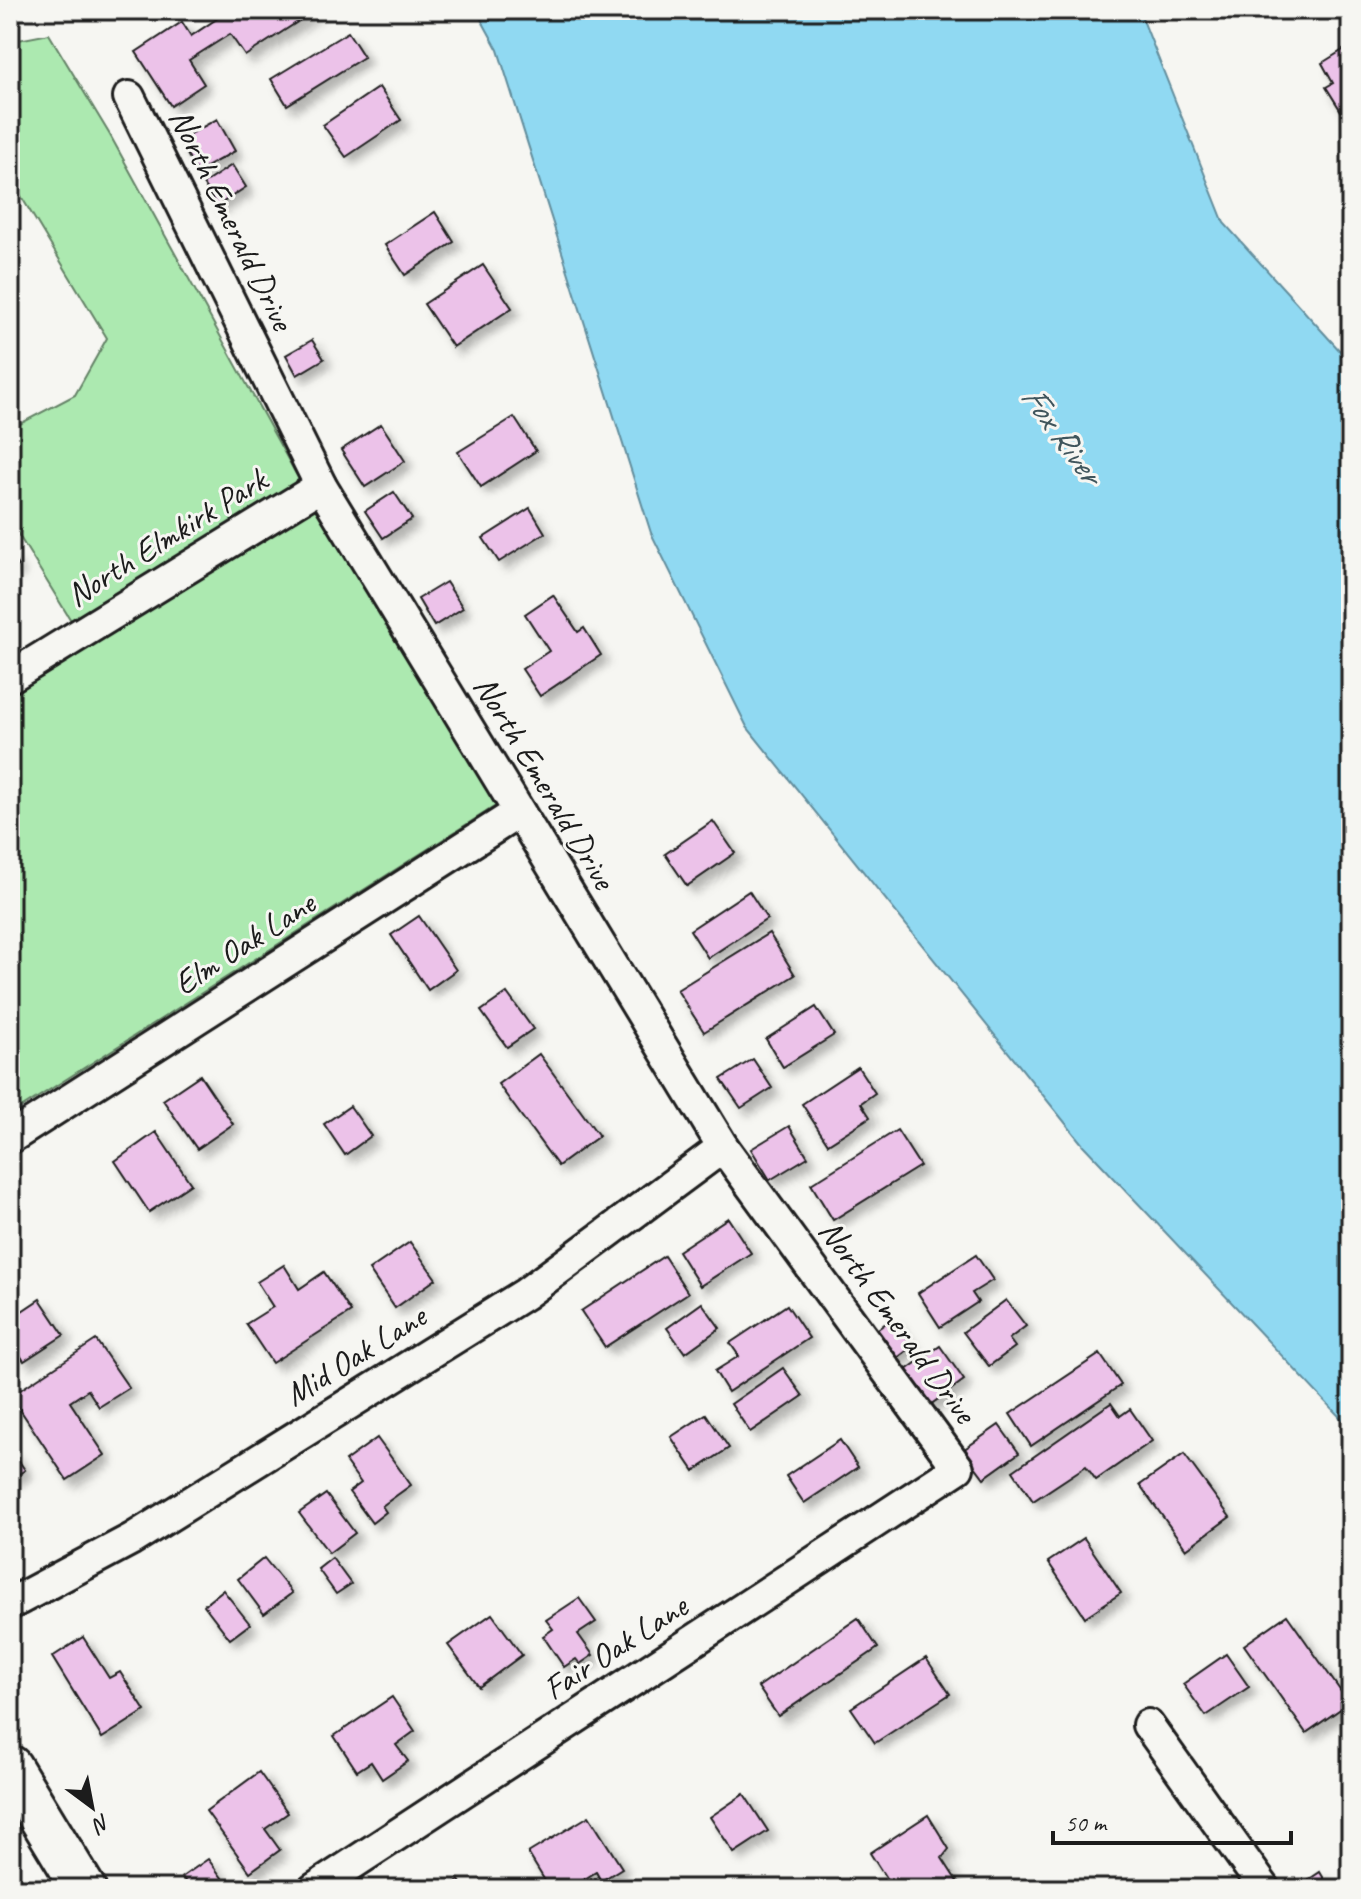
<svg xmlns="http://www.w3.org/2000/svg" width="1361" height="1899" font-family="Caveat,sans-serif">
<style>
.green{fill:#ace9b0;stroke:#648266;stroke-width:2}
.water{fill:#90d9f2;stroke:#628d9c;stroke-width:2}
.building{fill:#ecc2e9;stroke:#1c1c1c;stroke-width:2;filter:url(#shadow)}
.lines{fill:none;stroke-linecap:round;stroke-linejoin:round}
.street-casing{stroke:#1c1c1c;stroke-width:36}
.secondary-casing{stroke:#1c1c1c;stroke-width:48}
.street{stroke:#f6f6f2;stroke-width:30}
.secondary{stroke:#f6f6f2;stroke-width:42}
.labels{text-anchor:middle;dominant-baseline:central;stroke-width:6;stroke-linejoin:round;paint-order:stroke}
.street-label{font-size:34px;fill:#1c1c1c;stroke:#f6f6f2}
.water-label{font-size:36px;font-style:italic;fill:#3f555c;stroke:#f6f6f2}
</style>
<defs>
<filter id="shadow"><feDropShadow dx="7" dy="7" stdDeviation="4" flood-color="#0004"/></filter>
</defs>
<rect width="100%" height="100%" fill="#f6f6f2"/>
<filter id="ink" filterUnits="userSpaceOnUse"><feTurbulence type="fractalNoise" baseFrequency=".0125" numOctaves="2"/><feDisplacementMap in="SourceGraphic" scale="16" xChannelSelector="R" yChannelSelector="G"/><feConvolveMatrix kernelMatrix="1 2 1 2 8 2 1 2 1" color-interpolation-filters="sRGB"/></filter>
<g filter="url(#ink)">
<!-- green -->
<path class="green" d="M49,34l61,101 186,339 201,331 -487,310v-420l76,-50 -76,-124v-92l65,-34 32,-57 -97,-160 3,-137z"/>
<!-- water -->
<path class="water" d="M476,10h663l85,213 127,140v1066l-268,-284 -336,-418 -96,-194 -153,-483z"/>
<!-- building -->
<g class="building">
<path d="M230,10h86l-71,46 -15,-22 -41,26 15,24 -33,22 -35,-54 46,-30 9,14z"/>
<path d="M348,32l16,25 -77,48 -16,-26z"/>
<path d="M1351,45v64l-2,-3 -8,5 -15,-24 7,-4 -11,-20z"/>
<path d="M379,87l22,33 -55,37 -23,-32z"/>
<path d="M217,119l18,32 -38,21 -18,-32z"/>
<path d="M232,165l14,22 -29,19 -14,-22z"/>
<path d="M435,212l19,30 -49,33 -20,-30z"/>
<path d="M483,265l29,43 -59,39 -29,-43z"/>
<path d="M312,340l12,19 -27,16 -11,-20z"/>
<path d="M514,417l22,34 -55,36 -23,-35z"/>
<path d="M381,424l24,37 -40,26 -24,-37z"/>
<path d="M394,492l18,27 -29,19 -18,-27z"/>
<path d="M530,508l15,25 -46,29 -16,-24z"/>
<path d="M10,554l8,12 -8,5z"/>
<path d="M446,582l17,26 -29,18 -16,-27z"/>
<path d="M553,595l25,37 6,-4 17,27 -61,41 -18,-27 27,-18 -24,-37z"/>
<path d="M713,821l22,32 -48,33 -22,-32z"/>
<path d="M749,891l18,28 -59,39 -18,-28z"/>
<path d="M419,916l37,54 -28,20 -37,-55z"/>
<path d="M769,933l26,42 -91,57 -27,-42z"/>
<path d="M507,993l26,36 -26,18 -26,-36z"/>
<path d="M816,1007l18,28 -51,32 -17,-28z"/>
<path d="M539,1054l60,82 -41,30 -60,-82z"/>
<path d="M753,1059l19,29 -31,20 -20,-29z"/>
<path d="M858,1067l17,26 -14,10 9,14 -42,27 -26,-40z"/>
<path d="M200,1075l33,49 -36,25 -34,-49z"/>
<path d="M350,1106l21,30 -26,19 -21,-31z"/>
<path d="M789,1126l19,31 -38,23 -19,-31z"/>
<path d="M897,1130l23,36 -87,54 -22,-36z"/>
<path d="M156,1132l35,52 -42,28 -34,-51z"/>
<path d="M728,1218l23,35 -51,33 -22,-35z"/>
<path d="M410,1242l26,37 -41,29 -26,-38z"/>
<path d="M976,1255l17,25 -21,13 6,9 -38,25 -22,-34z"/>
<path d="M664,1256l24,37 -83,54 -24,-36z"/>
<path d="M284,1265l15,24 25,-17 27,40 -79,51 -26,-39 27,-17 -16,-25z"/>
<path d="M40,1299l24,36 -40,26 -14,-21v-21z"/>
<path d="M1006,1300l20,26 -17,13 6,8 -26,19 -26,-34z"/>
<path d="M702,1303l18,25 -35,25 -18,-25z"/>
<path d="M787,1305l22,33 -81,54 -13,-21 24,-15 -9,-13z"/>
<path d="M893,1318l20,28 -21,16 -21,-28z"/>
<path d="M96,1340l33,48 -30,19 -11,-17 -18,12 35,53 -38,25 -56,-84z"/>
<path d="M940,1346l24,34 -34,25 -24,-35z"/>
<path d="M1100,1354l21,31 -90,61 -21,-32z"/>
<path d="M783,1368l20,28 -53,36 -19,-28z"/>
<path d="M1111,1403l9,13 10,-7 22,32 -56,39 -10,-14 -53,35 -20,-30z"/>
<path d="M706,1414l23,34 -35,23 -23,-34z"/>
<path d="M999,1425l20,28 -35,25 -21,-28z"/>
<path d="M377,1438l34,47 -29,21 4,6 -14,11 -23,-31 12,-9 -16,-22z"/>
<path d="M840,1440l18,27 -54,36 -18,-27z"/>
<path d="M10,1448l15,22 -15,10z"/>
<path d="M1184,1454l46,63 -44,32 -46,-64z"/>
<path d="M326,1494l29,39 -26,20 -30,-40z"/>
<path d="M1084,1538l37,55 -36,24 -37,-55z"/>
<path d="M264,1558l28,35 -28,21 -26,-35z"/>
<path d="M332,1558l19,26 -15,10 -18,-25z"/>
<path d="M223,1590l27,34 -20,15 -26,-34z"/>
<path d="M579,1598l17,24 -18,12 15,21 -13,9 -4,-5 -12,8 -21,-31 10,-7 -7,-9z"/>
<path d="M492,1614l30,41 -43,32 -31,-42z"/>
<path d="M1287,1615l62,88 -43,30 -62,-88z"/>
<path d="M858,1618l20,30 -100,68 -20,-29z"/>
<path d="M83,1637l26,41 11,-6 25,39 -43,27 -50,-81z"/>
<path d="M1226,1654l23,33 -43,29 -23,-32z"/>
<path d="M926,1658l24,36 -75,49 -24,-35z"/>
<path d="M392,1697l23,34 -19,14 12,16 -26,18 -11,-17 -14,9 -23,-35z"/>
<path d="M259,1772l29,41 -23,16 15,21 -30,22 -44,-61z"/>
<path d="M744,1794l24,37 -34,22 -24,-36z"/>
<path d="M928,1815l21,34 -7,9 20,31h-69l-23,-36z"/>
<path d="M589,1816l33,52 -21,13 -5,-9 -27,17h-19l-22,-36z"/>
<path d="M208,1859l20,27 -37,3 -9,-12z"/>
<path d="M1320,1872l10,17h-34v-1z"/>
<path d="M459,1880l5,9h-18z"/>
</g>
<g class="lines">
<defs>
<g id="street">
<path d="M129,97l192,389 402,661 235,321 -644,421"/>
<path d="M10,677l311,-191"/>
<path d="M10,1138l509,-326"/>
<path d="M10,1604l122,-65 393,-245 198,-147"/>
<path d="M1148,1725l117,164"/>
</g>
<path id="secondary" d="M10,1767l74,122"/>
</defs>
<!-- street casing -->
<use href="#street" class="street-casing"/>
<!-- secondary casing -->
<use href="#secondary" class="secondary-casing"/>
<!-- street -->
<use href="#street" class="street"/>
<!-- secondary -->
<use href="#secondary" class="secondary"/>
</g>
</g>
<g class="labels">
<!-- street labels -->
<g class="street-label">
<text transform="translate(232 219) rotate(64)">North Emerald Drive</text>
<text transform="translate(166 537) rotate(-32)">North Elmkirk Park</text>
<text transform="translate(545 782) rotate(59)">North Emerald Drive</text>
<text transform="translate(244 943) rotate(-33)">Elm Oak Lane</text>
<text transform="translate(898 1321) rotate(54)">North Emerald Drive</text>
<text transform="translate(355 1355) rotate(-32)">Mid Oak Lane</text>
<text transform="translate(615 1647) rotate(-33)">Fair Oak Lane</text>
</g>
<!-- water labels -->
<g class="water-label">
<text transform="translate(1062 434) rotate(54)">Fox River</text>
</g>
</g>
<!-- margin -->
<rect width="1361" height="1899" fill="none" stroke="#f6f6f2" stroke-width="40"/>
<rect x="20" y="20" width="1321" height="1859" fill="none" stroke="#1c1c1c" stroke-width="3" filter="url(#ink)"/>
<!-- north arrow -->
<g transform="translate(92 1807) rotate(148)" stroke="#f6f6f2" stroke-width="6" paint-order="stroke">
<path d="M0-6L14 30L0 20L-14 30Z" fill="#1c1c1c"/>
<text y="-12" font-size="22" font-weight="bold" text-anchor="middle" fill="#1c1c1c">N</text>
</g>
<!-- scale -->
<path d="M1053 1831v12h238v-12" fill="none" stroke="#1c1c1c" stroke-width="4"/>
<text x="1065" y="1831" font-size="24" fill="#1c1c1c" stroke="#f6f6f2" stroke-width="6" paint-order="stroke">50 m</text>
</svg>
